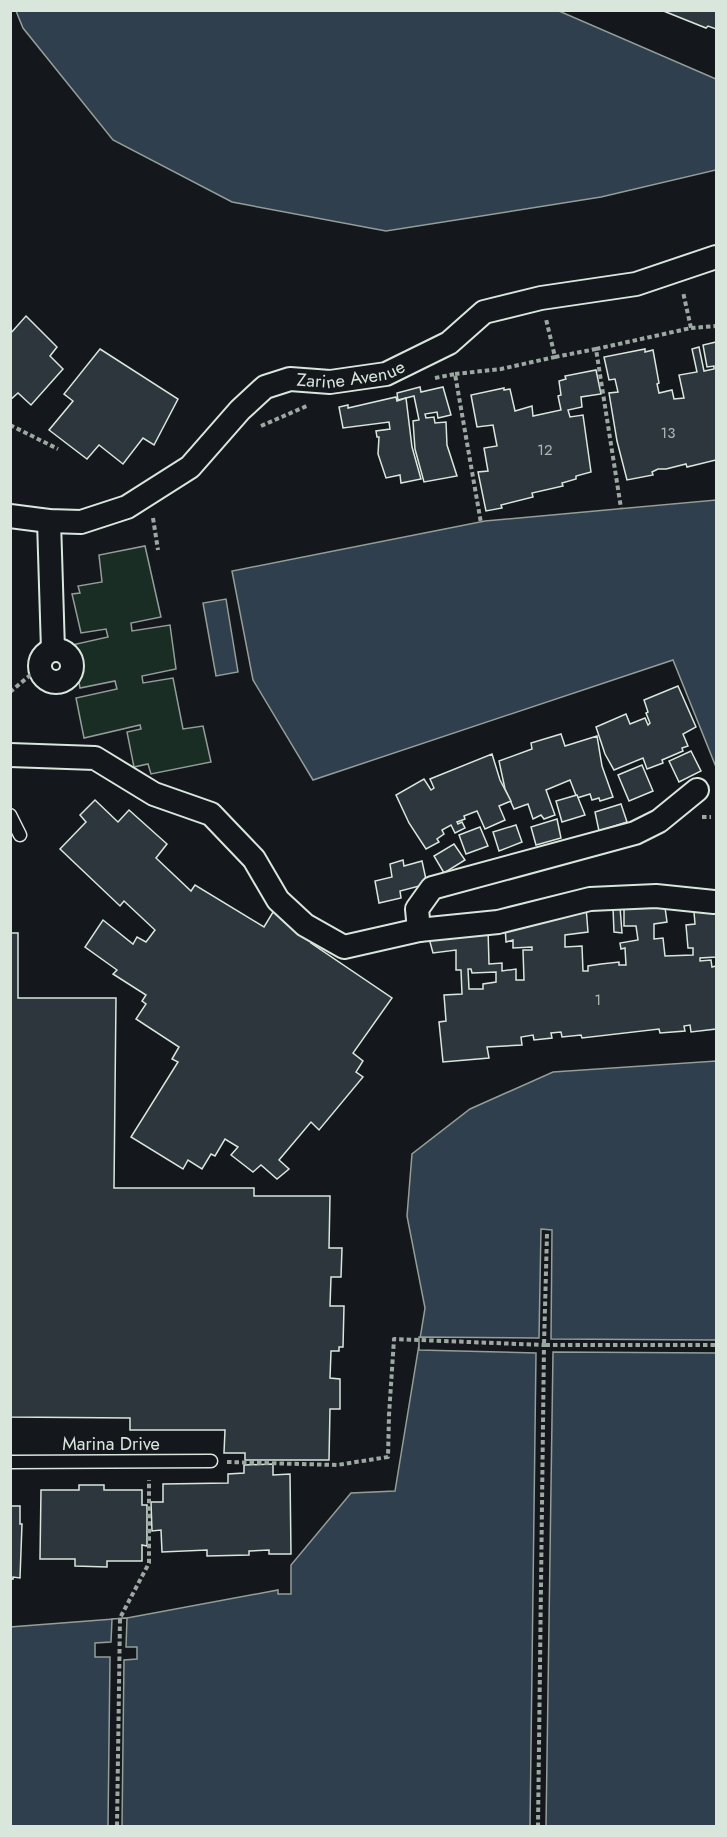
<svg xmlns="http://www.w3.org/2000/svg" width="727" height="1837" font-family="Jost,sans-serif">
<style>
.green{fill:#1a2d24;stroke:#939e99;stroke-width:1.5}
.water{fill:#2f3f4d;stroke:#939e99;stroke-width:1.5}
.pier{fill:#14181c;stroke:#939e99;stroke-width:1.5}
.building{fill:#2c363c;stroke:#d8e6dc;stroke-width:1.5;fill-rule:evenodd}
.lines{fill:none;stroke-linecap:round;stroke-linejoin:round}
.service-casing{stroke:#d8e6dc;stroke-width:15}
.minor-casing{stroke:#d8e6dc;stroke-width:26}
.path{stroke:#9da8a2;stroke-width:4;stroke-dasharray:4.5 3;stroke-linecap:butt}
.service{stroke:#14181c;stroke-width:12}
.minor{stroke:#14181c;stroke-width:22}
.labels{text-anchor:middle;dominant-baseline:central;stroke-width:4.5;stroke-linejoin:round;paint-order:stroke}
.number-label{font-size:15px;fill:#adbab4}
.street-label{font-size:18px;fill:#d8e6dc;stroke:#14181c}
</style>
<rect width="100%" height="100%" fill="#14181c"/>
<!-- green -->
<path class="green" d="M145,546l16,71 -30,6 1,8 38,-6 6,44 -34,7 1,7 30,-5 10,51 20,-3 8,36 -60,12 -3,-10 -14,3 -7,-35 14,-3 -1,-4 -56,13 -8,-40 41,-9 -2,-8 -35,7 -8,-43 36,-8 -2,-8 -25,4 -9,-39 8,-1 -2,-7 24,-4 -3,-27z"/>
<!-- water -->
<g class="water">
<path d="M16,11h543l157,68v91l-115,27 -215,34 -154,-29 -119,-62 -90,-112z"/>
<path d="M716,500v267l-43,-107 -360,120 -60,-100 -21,-109 253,-50z"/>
<path d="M226,599l12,73 -22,4 -13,-73z"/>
<path d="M716,1061v765h-705l-1,-199 117,-9 151,-28v4h13v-29l60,-72 44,-2 30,-183 -18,-92 5,-62 58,-45 83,-37z"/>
</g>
<!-- pier -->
<g class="pier">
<path d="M541,1229l11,1 -1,109 165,1v13l-163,-1 -7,474h-16l6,-473 -117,-3v-13l120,1z"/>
<path d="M127,1618l-1,29h11v12l-13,1 -2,166h-14l2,-169h-15v-14l16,-1 1,-23z"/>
</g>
<!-- building -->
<g class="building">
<path d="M661,10h55v19l-8,-3 -2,2z"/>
<path d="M26,316l31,31 -7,9 13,13 -32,36 -13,-12 -8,7v-66z"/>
<path d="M716,342v118l-29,7 -1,-3 -20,5h-8l-6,3 1,3 -26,5 -10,-39 -8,-48 9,-1 -3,-13 -6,1 -5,-23 41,-8v3l8,-2 6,33 -2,1 2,9 13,-3 2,9 10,-1 -5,-23 18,-3 -5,-23 7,-2 5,24 10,-2v-3l-7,1 -4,-22z"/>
<path d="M100,349l78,50 -24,46 -11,-7 -20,26 -24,-19 -12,14 -38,-29 24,-29 -9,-7z"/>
<path d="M596,370l5,24 -20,3 1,10 -14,3 2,7 13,-2 8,57 -15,4v3l-14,4 1,3 -31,7 1,4 -32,8 1,3 -16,3 -8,-39 10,-1 -4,-23 13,-2 -4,-21 -16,2 -6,-32 33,-7v2l6,-1 5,22 17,-5 1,10 28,-6 -3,-14 3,-1 -2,-14 7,-2 -1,-3z"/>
<path d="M420,387l1,5 22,-5 8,28 -13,3 -1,-6 -12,2 1,4 8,-1 1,6 11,-1 1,23 10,31 -33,6 -9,-33 -2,-28 6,-1 -5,-24 -16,4 -1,-7z"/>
<path d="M396,397l1,4 9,-3 6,49 9,32 -20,4 -1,-8 -14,3 -8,-24 1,-17h-2l-1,-6 14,-2 -1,-7 -46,6 -4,-21 9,-2v3z"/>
<path d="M678,686l18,41 -13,7 5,12 -6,2 1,3 -21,9 1,3 -16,6 -4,-11 -29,12 -9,-16 -9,-27 30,-13 4,10 15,-6 3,7 2,-2 -4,-10 2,-1 -4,-12z"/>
<path d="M561,734l4,12 32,-10 5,30 11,31 -13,4 -1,-3 -7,2 -2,-6 -13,4 -7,-18 -24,10 9,25 -11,4 -3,-4 -8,4 -5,-15 -14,5 -9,-20 -6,-28 33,-12 -1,-6z"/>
<path d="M691,751l10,20 -22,11 -10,-21z"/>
<path d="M492,754l8,26 11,21 -12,5 6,14 -20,9 -8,-18 -13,5 1,3 -8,3 1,2 4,-2 3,6 -10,5 -4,-8 -9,5 2,4 -7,5 2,3 -13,7 -17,-26 -13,-28 28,-16 7,11 3,-2 -4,-9z"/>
<path d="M642,765l11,26 -24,10 -11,-26z"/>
<path d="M577,795l8,20 -23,7 -6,-21z"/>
<path d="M95,800l23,22 11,-12 38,34 -11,14 35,33 4,-6 69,42 9,-15 41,26 -3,5 81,55 -39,55 10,8 -7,11 7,5 -44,53 -8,-8 -32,38 10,9 -12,10 -16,-14 -8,7 -22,-17 7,-8 -13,-8 -10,17 -4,-2 -9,15 -14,-9 -5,9 -52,-32 47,-75 -6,-3 7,-12 -43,-28 10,-15 -4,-3 4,-6 -33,-21 4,-4 -32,-23 18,-27 30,24 4,-7 9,5 9,-12 -31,-29 -4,5 -60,-57 26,-27 -6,-7z"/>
<path d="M621,804l6,18 -28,9 -4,-19z"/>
<path d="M557,819l4,19 -25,7 -5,-18z"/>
<path d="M516,825l6,17 -23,9 -6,-19z"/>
<path d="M480,827l8,19 -22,8 -7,-19z"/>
<path d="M454,844l11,16 -21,13 -10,-17z"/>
<path d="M403,860l1,6 18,-5 5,23 -27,7 1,7 -22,5 -4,-22 17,-4 -2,-13z"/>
<path d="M664,900l3,22 -13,2v15l9,-1 2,18 28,-1v-7h-5l-2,-23 9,-1 -1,-12 22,-2v47l-16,1v3l11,-1 1,7 4,-1v63l-25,3 -1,-7 -6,1 1,5 -25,2 -1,-4 -77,9 -1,-3 -19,2 -1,-5 -10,1 1,5 -18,2 -1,-5 -12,2 1,8 -35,2 2,11 -46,4 -4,-40 7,-1 -2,-26 18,-1 -1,-24h-5v-20l-23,3 -3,-11 1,-11 57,-2 1,35 13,-1v8l14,-2v11h8l-1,-30h9v-3l-19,1v-8l-7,2 -1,-17 81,-18 2,25 -23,3v12l17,-1 1,25h5v-5l13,-2 18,-2v3h7l-1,-17 -4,1 -1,-6 18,-3 -2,-14h-12v-22zM468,969h3l1,4 24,-1v10l-13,2v5h-14z"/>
<path d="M620,907l2,26 -8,-1 -1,-24z"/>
<path d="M10,933h8v65h98l-2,190h140v8h76l-1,52h13l-1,29h-10l-1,29h14l-1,41h-4v4h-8l-1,27 10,1v30h-10l-1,51h-84v-7h-21l1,-23h-95v-12l-120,-1z"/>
<path d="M273,1464v11l17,-1 1,80h-22v-4l-20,1v4l-42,1v-6l-45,2 -1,-22 -9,1 -1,-29h12v-18l65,-1v-9l16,-1v-8z"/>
<path d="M79,1485h25v5h38v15h5v41l-5,-1v16h-35v6l-32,-1v-7h-35l1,-69h38z"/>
<path d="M10,1506h10v18h2l-2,54 -7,-1v2h-3z"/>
</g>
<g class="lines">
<defs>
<g id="service">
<path d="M10,815l10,20"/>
<path d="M10,1462l201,-1"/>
</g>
<g id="minor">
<path id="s1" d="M10,516l39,5 32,1 46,-15 63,-40 50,-57 25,-23 25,-8 40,3 56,-8 63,-31 35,-31 57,-14 95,-14 80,-27"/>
<path d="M49,521l4,129"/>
<circle cx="56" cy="666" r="16"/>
<path d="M10,755l85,3 59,36 57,20 43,45 24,41 27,25 39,22 75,-17 79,-8 92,-23 66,-3 58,6"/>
<path d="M419,930l-2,-21 15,-21 203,-55 24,-12 38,-31"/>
</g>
</defs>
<!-- service casing -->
<use href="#service" class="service-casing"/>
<!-- minor casing -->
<use href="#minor" class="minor-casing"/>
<!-- path -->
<g class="path">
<path d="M691,328l25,-2"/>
<path d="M596,349l95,-21 -8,-36"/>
<path d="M555,357l41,-8 25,159"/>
<path d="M455,374l46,-5 54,-12 -9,-38"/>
<path d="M435,378l20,-4 26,149"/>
<path d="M10,425l48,24"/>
<path d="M261,426l48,-21"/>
<path d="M153,518l5,32"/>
<path d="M10,692l30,-25"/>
<path d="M702,817h9"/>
<path d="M547,1234l-3,111h172"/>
<path d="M227,1462l110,3 51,-8 1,-42 5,-76 150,6 -6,481"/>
<path d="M117,1826l3,-208 29,-55v-83"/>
</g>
<!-- service -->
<use href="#service" class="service"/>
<!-- minor -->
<use href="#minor" class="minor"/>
</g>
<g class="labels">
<!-- number labels -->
<g class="number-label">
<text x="668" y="433">13</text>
<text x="545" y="450">12</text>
<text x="598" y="1000">1</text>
</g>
<!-- street labels -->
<g class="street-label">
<text stroke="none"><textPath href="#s1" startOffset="392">Zarine Avenue</textPath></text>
<text x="111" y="1444">Marina Drive</text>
</g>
</g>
<!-- border -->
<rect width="727" height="1837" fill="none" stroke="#d8e6dc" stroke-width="24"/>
</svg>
